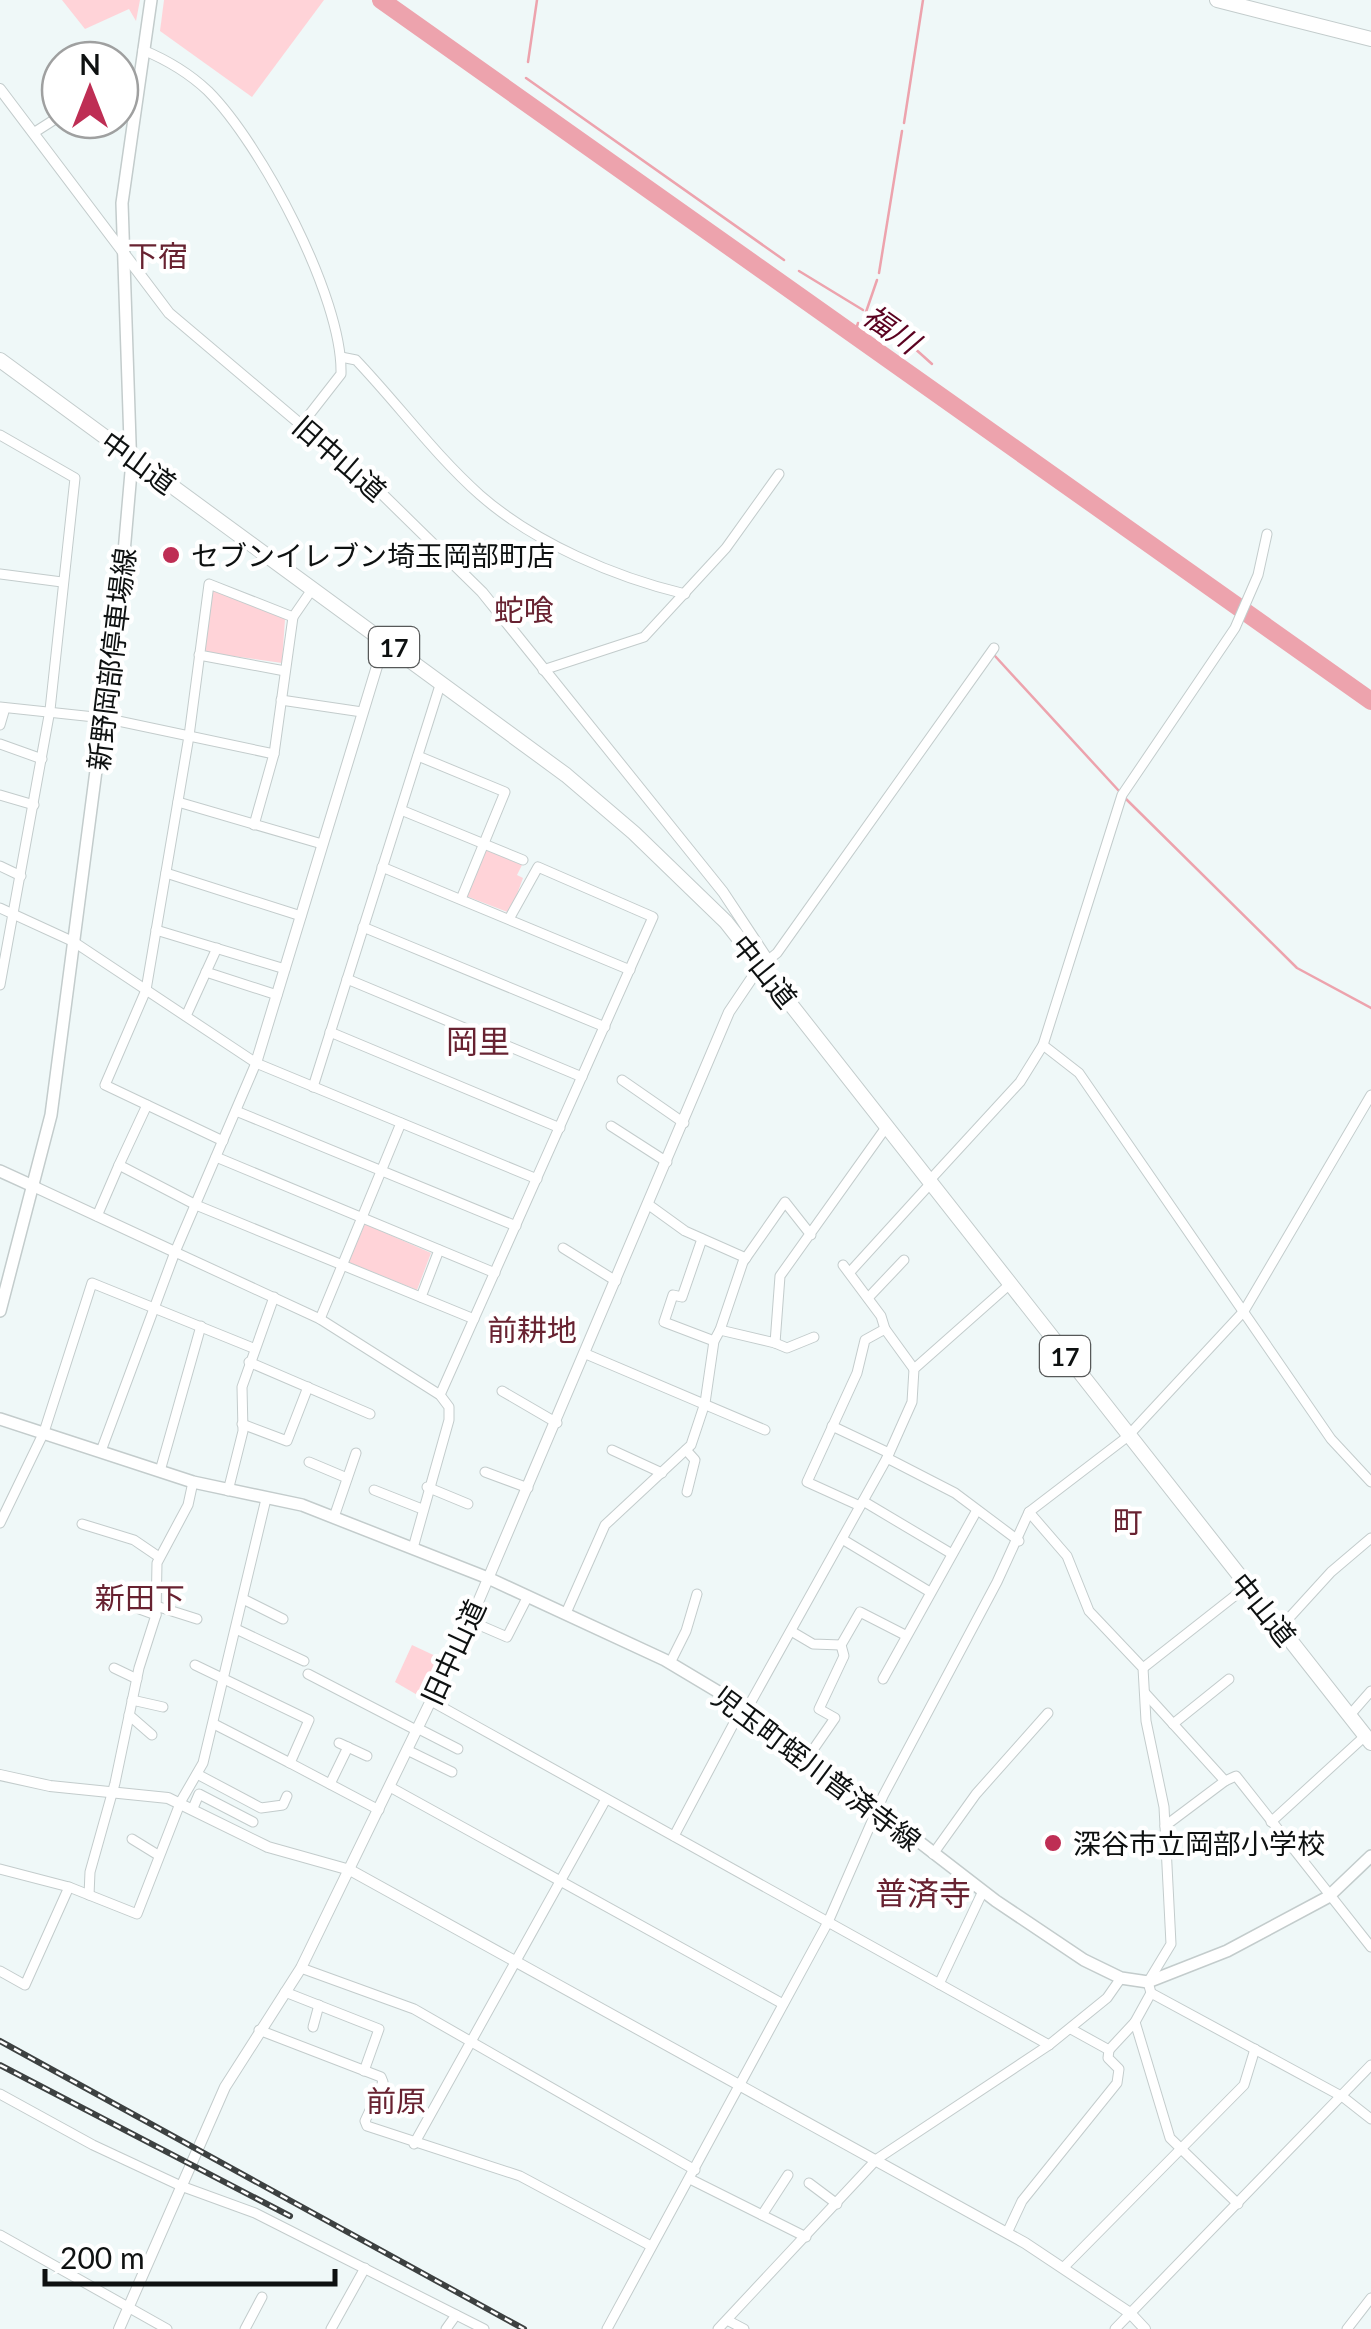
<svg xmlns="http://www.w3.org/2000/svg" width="1371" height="2329" font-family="Lato,'Noto Sans JP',sans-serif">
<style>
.green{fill:#ffd3d8}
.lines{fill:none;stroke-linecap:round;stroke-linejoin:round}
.stream{stroke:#eda3ad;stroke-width:2.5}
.river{stroke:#eda3ad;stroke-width:18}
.minor-casing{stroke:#c3cccc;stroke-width:11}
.tertiary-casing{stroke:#c3cccc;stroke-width:12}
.secondary-casing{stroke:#c3cccc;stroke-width:14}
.trunk-casing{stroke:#c3cccc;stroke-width:16}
.minor{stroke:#fff;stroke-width:9}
.tertiary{stroke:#fff;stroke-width:10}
.secondary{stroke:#fff;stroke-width:11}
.trunk{stroke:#fff;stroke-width:14}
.rail-casing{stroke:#3d4141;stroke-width:6}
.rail{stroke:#fff;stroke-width:2.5;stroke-dasharray:8;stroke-linecap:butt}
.poi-dot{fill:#be2e54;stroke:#fff;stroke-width:4}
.labels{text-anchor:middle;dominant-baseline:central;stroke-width:9;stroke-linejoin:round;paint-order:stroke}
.shield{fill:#fff;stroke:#565858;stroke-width:2.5}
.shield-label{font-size:25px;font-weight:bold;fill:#0e1111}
.street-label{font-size:28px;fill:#0e1111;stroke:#fff}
.poi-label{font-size:28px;fill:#0e1111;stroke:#fff;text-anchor:start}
.neighbourhood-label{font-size:30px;fill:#682231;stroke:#fff}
.water-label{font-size:30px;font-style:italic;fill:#5b0220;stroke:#fff}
.quarter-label{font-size:32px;fill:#682231;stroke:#fff}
</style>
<rect width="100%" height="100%" fill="#eff8f8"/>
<!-- green -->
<g class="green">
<path d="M62,0h78l-4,21 -7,-12 -44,20z"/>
<path d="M164,0h160l-72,97 -92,-66z"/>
<path d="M212,590l73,29 -3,44 -78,-11z"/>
<path d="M485,849l37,16 -5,10 6,3 -13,35 -44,-17z"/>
<path d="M365,1224l66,29 -14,37 -69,-28z"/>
<path d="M412,1645l32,15 -18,40 -31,-18z"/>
</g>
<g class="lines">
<!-- stream -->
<g class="stream">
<path d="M528,62l9,-62"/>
<path d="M526,78l258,182"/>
<path d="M904,123l19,-123"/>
<path d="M799,271l64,39"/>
<path d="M879,273l23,-142"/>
<path d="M866,312l11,-32"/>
<path d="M883,320l49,44"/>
<path d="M854,335l4,-12"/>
<path d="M995,656l124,135"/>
<path d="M1124,797l173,171 74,40"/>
</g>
<!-- river -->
<path class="river" d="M381,0l990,701"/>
<defs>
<g id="minor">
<path d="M143,50c24,10 46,23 65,41 53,53 135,207 133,283l-39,50"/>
<path d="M120,102l14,-1"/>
<path d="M35,132l25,-16"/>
<path d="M341,357l15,3c42,44 78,94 124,135 55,48 134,82 205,99"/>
<path d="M0,435l75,43 -25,232 -50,275"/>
<path d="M0,574l62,8"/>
<path d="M199,655l86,16"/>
<path d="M543,670l101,-33 82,-89 53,-74"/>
<path d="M281,700l81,12"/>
<path d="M0,707l104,11 170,36"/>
<path d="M0,725l5,-17"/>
<path d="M0,744l42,15"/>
<path d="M418,756l87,36 -44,107"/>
<path d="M0,795l34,10"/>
<path d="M178,802l144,42"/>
<path d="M401,810l122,50"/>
<path d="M254,825l20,-71 19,-137 20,-29"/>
<path d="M0,866l21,10"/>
<path d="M382,867l248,103"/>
<path d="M166,873l135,43"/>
<path d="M0,908l74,34 182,121 281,116"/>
<path d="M363,927l242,100"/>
<path d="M156,930l129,39"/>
<path d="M762,965l15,-12 217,-305"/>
<path d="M206,972l71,23"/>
<path d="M347,979l235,98"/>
<path d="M186,1016l31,-68"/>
<path d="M330,1032l230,96"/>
<path d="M1043,1045l36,28 252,366 40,43"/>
<path d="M622,1080l62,43"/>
<path d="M313,1087l128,-405"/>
<path d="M147,1105l-28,60 77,40 278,114"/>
<path d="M236,1111l280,115"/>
<path d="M611,1126l56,36"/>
<path d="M223,1141l-118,-56 41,-95 43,-254 20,-152 84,33"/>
<path d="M216,1157l279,116"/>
<path d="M929,1181l91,-99 23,-37 79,-250 113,-167 23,-53 9,-41"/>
<path d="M649,1205l36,26 61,27"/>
<path d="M97,1216l22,-51"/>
<path d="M811,1235l-26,-33 -42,60 -23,68 55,13 5,-67 107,-150"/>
<path d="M702,1239l-20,58 -9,-2 -9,27 50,19"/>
<path d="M563,1248l53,33"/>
<path d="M175,1252l145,67 120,76 9,12v13l-36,128"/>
<path d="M843,1265l38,51 4,13"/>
<path d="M850,1272l81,-89"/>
<path d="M421,1297l18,-47"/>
<path d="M868,1298l36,-38"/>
<path d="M320,1319l81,-196"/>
<path d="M775,1343l12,5 27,-11"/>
<path d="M586,1354l179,76"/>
<path d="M249,1362l121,52"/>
<path d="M502,1391l55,32"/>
<path d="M440,1395l213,-478 -115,-50 -29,52"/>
<path d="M242,1424l45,17 21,-54"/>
<path d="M832,1426l57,27"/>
<path d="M612,1450l50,23"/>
<path d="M686,1450l9,10 -8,32"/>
<path d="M101,1451l74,-199 81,-189"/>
<path d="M887,1458l68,35 64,48"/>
<path d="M309,1462l38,16"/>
<path d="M160,1471l41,-145"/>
<path d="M485,1472l43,16"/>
<path d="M427,1487l41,17"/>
<path d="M374,1490l48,19"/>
<path d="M228,1491l15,-60 -1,-44 32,-90"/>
<path d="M863,1501l89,53"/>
<path d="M860,1506l-53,-24 50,-109 8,-33 20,-11 29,40"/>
<path d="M1029,1512l38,44 22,55 54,57 3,53 18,86 7,137 -23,38 3,11 192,104 28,22"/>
<path d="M334,1517l22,-64"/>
<path d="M0,1523l44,-91 48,-149 161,65"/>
<path d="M82,1524l52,16 25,17"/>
<path d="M842,1539l88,53"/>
<path d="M112,1599l44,16"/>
<path d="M243,1599l40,20"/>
<path d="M156,1606l41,13"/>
<path d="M566,1613l39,-88 86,-80 14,-42 9,-62 6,-11"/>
<path d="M470,1621l37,16 21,-41"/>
<path d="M236,1629l68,32"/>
<path d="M1279,1629l52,-57 40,-34"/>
<path d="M791,1631l22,13 28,1"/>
<path d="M670,1663l16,-32 11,-37"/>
<path d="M195,1665l114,55 -19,43 89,47"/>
<path d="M114,1668l23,11"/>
<path d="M1143,1668l103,-81"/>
<path d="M308,1674l108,56"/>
<path d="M883,1679l94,-169"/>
<path d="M1145,1693l80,88 -60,45"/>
<path d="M132,1700l31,7"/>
<path d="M431,1701l618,344"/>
<path d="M747,1709l140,-251 25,-56 2,-33 96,-85"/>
<path d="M129,1715l23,20"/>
<path d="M1349,1716l22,-25"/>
<path d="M214,1724l76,39"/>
<path d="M1173,1724l56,-45"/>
<path d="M417,1728l41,21"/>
<path d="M339,1743l28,13"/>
<path d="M407,1750l45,22"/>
<path d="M808,1757l27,-39 -16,-9 25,-53 -3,-11 19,-33 45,23"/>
<path d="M197,1774l64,34 22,-3 4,-9"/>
<path d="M1225,1781l11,-5 135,171"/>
<path d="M330,1784l18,-37"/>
<path d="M390,1787l393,217"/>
<path d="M193,1808l6,-14 54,28"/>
<path d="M1271,1822l94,-86"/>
<path d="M674,1836l69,-130"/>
<path d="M132,1839l26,16"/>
<path d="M933,1854l43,-60 72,-81"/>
<path d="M0,1869l69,18 68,27 44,-113 22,-38 63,-264"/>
<path d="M89,1895l1,-23 25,-89 24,-115 17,-53 1,-52 31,-58 5,-23"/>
<path d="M301,1968l113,41 281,161"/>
<path d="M0,1971l25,14 44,-98"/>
<path d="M939,1984l44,-93"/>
<path d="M285,1992l94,37 -15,42"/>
<path d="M1135,2022l35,116 68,66"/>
<path d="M313,2027l6,-22"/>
<path d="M1071,2029l38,21 26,-28 16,-29"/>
<path d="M259,2030l122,47 2,5 -18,39 2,5 153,50 131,70"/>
<path d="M0,2094l93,51 88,41 74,27 229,116"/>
<path d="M414,2144l192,-345"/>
<path d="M690,2179l116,58"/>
<path d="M809,2183l28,21"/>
<path d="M762,2215l26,-40"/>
<path d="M1007,2233l15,-32 95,-118 2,-14 -11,-11 1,-8"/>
<path d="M0,2235l167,94"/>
<path d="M1064,2267l180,-182 11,-36"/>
<path d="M727,2320l17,9"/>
<path d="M245,2329l17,-32"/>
<path d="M331,2329l34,-61"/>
<path d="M446,2329l10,-14"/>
<path d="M607,2329l221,-407 55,-126 114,-214 32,-70 98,-75 117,-126 127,-216"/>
<path d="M718,2329l159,-170 172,-114 58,-47 14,-20"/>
<path d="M1115,2329l256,-264"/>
<path d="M1347,2329l24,-31"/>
</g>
<g id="tertiary">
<path d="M0,89l169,224 208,176 105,103 241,300 43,65 -37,55 -256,602 -172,354 -76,119 -106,242"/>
<path d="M256,1063l129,-423"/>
<path d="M35,1187l140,65"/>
<path d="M0,1775l50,11 118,12 100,49 82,23 675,373 105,70 15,16"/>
</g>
<g id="secondary">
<path d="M0,1171l35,16"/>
<path d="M0,1311l51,-196 72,-551 8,-92 -9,-269 29,-203"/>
<path d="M0,1419l193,63 109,23 186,73 177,82 82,49 249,192 88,59 37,18 27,4 79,-31 101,-54 43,-41"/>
</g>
<g id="trunk">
<path d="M1217,0l154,39"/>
<path d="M0,360l566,415 68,58 92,89 645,821"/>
</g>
</defs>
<!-- minor casing -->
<use href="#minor" class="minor-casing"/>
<!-- tertiary casing -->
<use href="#tertiary" class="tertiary-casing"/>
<!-- secondary casing -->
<use href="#secondary" class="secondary-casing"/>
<!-- trunk casing -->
<use href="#trunk" class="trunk-casing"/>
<!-- minor -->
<use href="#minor" class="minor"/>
<!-- tertiary -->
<use href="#tertiary" class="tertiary"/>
<!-- secondary -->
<use href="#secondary" class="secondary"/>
<!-- trunk -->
<use href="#trunk" class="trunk"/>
<defs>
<g id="rail">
<path d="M0,2041l524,288"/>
<path d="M0,2065l290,151"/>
</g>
</defs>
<!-- rail casing -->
<use href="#rail" class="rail-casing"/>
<!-- rail -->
<use href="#rail" class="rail"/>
</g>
<!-- markers -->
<g class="poi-dot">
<circle cx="171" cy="555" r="10"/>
<circle cx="1053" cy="1843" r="10"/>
</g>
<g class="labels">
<!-- shield labels -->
<g class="shield">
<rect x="369" y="627" width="50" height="40" rx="8"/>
<rect x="1040" y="1336" width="50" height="40" rx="8"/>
</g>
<g class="shield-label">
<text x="394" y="647">17</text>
<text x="1065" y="1356">17</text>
</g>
<!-- street labels -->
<g class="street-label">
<text transform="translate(340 458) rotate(41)">旧中山道</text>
<text transform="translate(139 462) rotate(36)">中山道</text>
<text transform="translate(111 659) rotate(-83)">新野岡部停車場線</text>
<text transform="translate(765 971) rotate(51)">中山道</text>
<text transform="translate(1264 1609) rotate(51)">中山道</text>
<text transform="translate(453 1652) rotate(-65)">旧中山道</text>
<text transform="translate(817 1768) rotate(37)">児玉町蛭川普済寺線</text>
</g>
<!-- poi labels -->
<g class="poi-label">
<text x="191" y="555">セブンイレブン埼玉岡部町店</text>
<text x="1073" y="1843">深谷市立岡部小学校</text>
</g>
<!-- neighbourhood labels -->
<g class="neighbourhood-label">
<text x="158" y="255">下宿</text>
<text x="524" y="609">蛇喰</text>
<text x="532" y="1329">前耕地</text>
<text x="1128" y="1521">町</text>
<text x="140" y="1597">新田下</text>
<text x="396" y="2100">前原</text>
</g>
<!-- water labels -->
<g class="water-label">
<text transform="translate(892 328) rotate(35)">福川</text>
</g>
<!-- quarter labels -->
<g class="quarter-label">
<text x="478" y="1040">岡里</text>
<text x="923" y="1892">普済寺</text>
</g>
</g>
<!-- north arrow -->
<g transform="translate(90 90)"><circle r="48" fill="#ffffff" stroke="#9fa0a0" stroke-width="2.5"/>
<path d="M0-8L18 38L0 25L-18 38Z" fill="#be2e54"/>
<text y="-15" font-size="28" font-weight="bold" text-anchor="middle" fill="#0e1111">N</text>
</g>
<!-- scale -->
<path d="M45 2269v15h290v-15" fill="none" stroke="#0e1111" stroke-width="5"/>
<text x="60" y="2269" font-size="30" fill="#0e1111" stroke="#ffffff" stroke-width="8" paint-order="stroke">200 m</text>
</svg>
